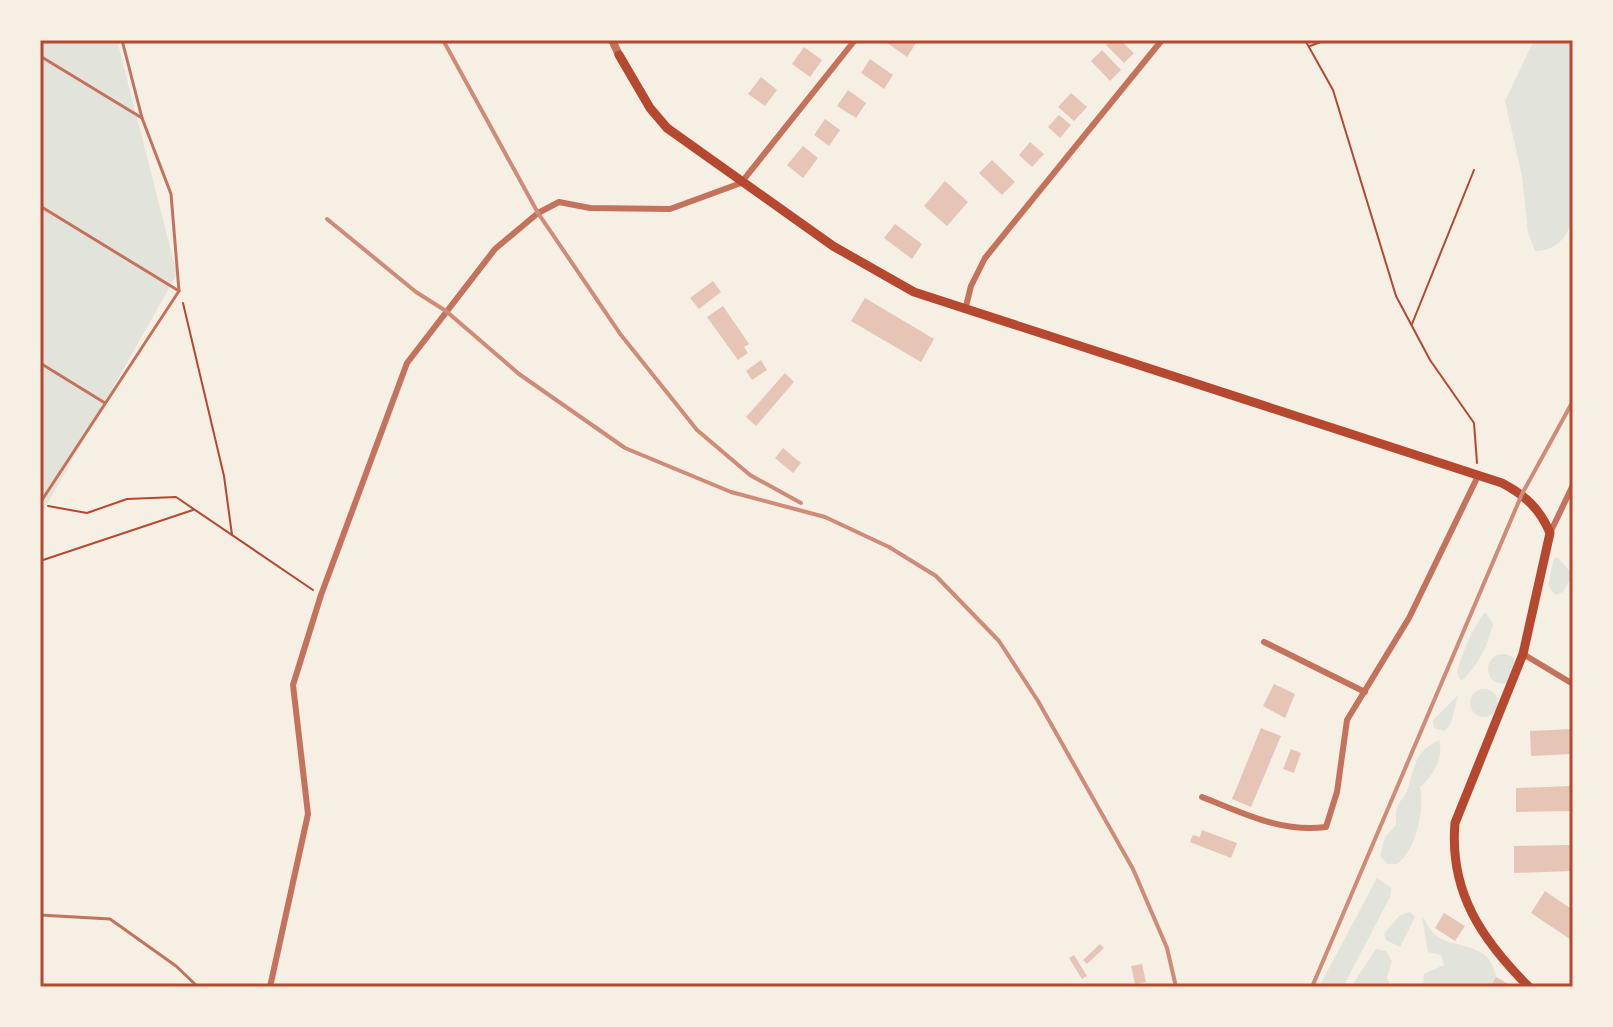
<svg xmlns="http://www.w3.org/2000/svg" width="1613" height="1027" font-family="'DM Sans',sans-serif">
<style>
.green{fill:#e2e4dc}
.building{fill:#e6c5b7}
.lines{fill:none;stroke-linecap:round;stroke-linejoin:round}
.path{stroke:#b5482f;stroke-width:2}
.service{stroke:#c5725c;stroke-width:3}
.minor{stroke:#c5725c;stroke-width:6}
.tertiary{stroke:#c5725c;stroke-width:8}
.secondary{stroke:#b5482f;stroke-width:9}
.rail{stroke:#cf8b77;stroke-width:4}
.neatline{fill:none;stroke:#b5482f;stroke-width:3}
</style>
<rect width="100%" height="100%" fill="#f6efe4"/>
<!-- green -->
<g class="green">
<path d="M40,40h77l60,234 -137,243z"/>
<path d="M1534,40h39v180c-8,19 -16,30 -38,31l-7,-19 -6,-56 -17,-75z"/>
<path d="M1554,558h4l15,17 -10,17 -8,3 -7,-10z"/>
<path d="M1485,612l8,12c-5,21 -15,42 -32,57l-4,-8c5,-20 15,-45 28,-61z"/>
<circle cx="1503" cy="669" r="15"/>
<circle cx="1484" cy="703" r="14"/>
<path d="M1458,695l-7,28 -6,8 -11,-3 -1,-8z"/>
<path d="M1439,740c5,19 -5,34 -19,47 5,21 -4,64 -23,77h-10l-7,-8 5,-19 11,-12c-1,-31 7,-18 13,-40 6,-22 7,-33 30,-45z"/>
<path d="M1377,878l14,10 -1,9 -47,90h-24z"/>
<path d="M1410,912l5,5 -15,30 -14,-7 -2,-6 16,-19z"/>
<path d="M1422,917c5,6 9,16 16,20 23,13 51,5 58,40l-6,10h-67l1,-13 20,-9 -3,-10 -13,-3z"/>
<path d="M1376,949l10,2 6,10 -5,16 4,10h-40z"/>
</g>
<!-- building -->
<g class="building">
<path d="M883,40h29l4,3 -9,14z"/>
<path d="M1111,40h9l14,13 -10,10 -18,-18z"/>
<path d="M804,47l18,13 -12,17 -18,-13z"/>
<path d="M1102,50l19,20 -11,11 -19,-20z"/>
<path d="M870,59l23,16 -9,14 -23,-16z"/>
<path d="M761,77l16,13 -12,16 -17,-12z"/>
<path d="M848,90l18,13 -10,15 -19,-12z"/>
<path d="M1071,93l16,14 -13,14 -16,-14z"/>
<path d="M1059,115l12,10 -11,13 -12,-11z"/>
<path d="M825,119l15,11 -11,16 -15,-11z"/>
<path d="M1030,142l14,12 -12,13 -13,-12z"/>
<path d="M803,146l15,12 -15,20 -16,-13z"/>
<path d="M992,160l23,22 -13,13 -23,-22z"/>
<path d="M945,181l23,21 -21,24 -23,-20z"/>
<path d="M895,224l27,20 -10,15 -28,-21z"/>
<path d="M713,281l8,11 -22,17 -9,-11z"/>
<path d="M865,298l69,41 -13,23 -70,-41z"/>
<path d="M723,306l26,38 -5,3 4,6 -10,7 -31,-43z"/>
<path d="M761,360l6,10 -15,10 -6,-9z"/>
<path d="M785,373l9,9 -38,44 -10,-9z"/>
<path d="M783,448l18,15 -8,10 -18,-15z"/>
<path d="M1274,684l21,10 -10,24 -22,-12z"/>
<path d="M1261,728l20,8 -30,71 -19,-8z"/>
<path d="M1573,729v25l-42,2 -1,-25z"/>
<path d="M1291,749l10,4 -7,20 -11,-4z"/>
<path d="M1573,786v25l-57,1v-24z"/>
<path d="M1202,830l35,13 -6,15 -41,-16 3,-7 7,2z"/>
<path d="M1573,845v26l-59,2v-27z"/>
<path d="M1545,891l28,19v31l-42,-28z"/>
<path d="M1444,913l21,13 -10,15 -20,-13z"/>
<path d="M1100,944l4,4 -17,16 -4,-4z"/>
<path d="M1074,955l13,21 -5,3 -13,-21z"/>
<path d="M1142,964l4,18 -11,2 -4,-18z"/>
<path d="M1496,977l14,8 -1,2h-19z"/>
</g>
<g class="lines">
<!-- path -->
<g class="path">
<path d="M1305,40l28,50 63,206 34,64 44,63 3,40"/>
<path d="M1310,46l16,-6"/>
<path d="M183,303l41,173 8,59"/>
<path d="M1412,324l62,-154"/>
<path d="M48,506l39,7 40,-14 49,-2 137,93"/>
<path d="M40,561l153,-51"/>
</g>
<!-- service -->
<g class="service">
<path d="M40,56l102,62"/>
<path d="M40,206l139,85"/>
<path d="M40,363l65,40"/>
<path d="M40,503l139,-212 -8,-97 -29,-76 -20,-78"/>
<path d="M40,915l70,4 66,47 22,21"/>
</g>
<!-- minor -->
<g class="minor">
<path d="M965,310l6,-24 14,-28 177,-218"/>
<path d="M1550,533l23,-48"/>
<path d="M1264,642l101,50"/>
<path d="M1523,654l50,30"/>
<path d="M1202,797c41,16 79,36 124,30l11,-35 10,-72 62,-102 69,-142"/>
<path d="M270,987l38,-173 -15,-129 28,-90 86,-232 88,-114 43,-36 21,-11 31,6 80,1 71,-26 114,-143"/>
</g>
<!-- tertiary -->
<path class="tertiary" d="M612,40l7,15"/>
<!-- secondary -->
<path class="secondary" d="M619,55l31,53 17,20 166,118 81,46 588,191c23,12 38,26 48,50l-27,121 -68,169c-6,69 27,117 74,164"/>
<!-- rail -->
<g class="rail">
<path d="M443,40l95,173 83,122 76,95 53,45 51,28"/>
<path d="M327,219l89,73 30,19 73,63 106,74 106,44 94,25 64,30 47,29 63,65 39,60 95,168 34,79 9,39"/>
<path d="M1312,987l210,-493 51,-93"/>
</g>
</g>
<!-- border -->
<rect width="1613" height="1027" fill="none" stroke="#f6efe4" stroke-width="84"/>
<rect x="42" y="42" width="1529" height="943" class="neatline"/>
</svg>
